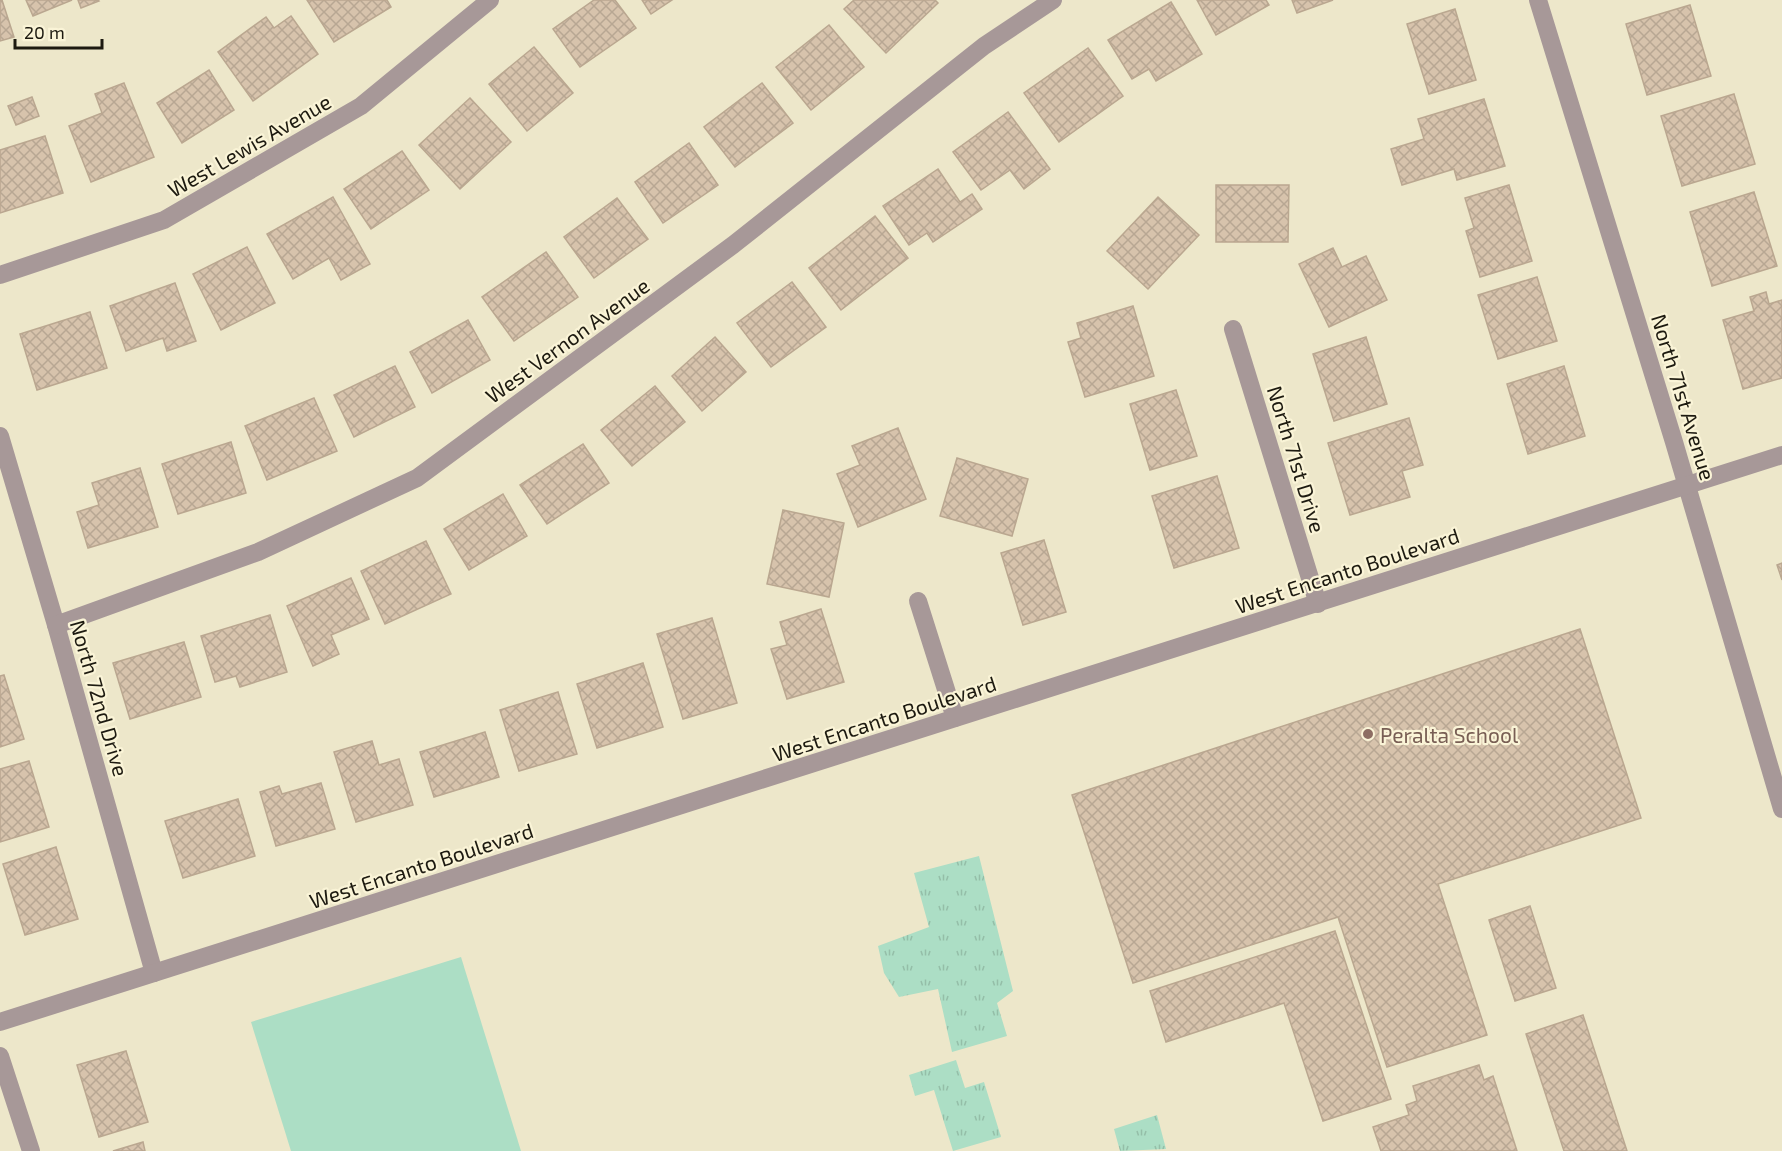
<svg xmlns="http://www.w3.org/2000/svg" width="1782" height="1151" font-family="'Exo 2',sans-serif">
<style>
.grass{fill:url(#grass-tufts)}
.pitch{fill:#acdec5}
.building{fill:url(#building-cross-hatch);stroke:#baa790;stroke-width:1.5}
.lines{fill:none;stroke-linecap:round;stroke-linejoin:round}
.minor{stroke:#a79898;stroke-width:18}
.education-dot{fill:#8d6e63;stroke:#faf4d7;stroke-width:2}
.labels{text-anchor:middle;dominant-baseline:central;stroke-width:4.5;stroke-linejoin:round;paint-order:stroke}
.street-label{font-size:21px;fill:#1d1a10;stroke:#faf4d7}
.education-label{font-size:21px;fill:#785e54;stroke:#faf4d7;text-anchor:start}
</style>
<defs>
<pattern id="grass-tufts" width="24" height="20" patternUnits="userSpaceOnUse" patternTransform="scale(1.5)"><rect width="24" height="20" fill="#acdec5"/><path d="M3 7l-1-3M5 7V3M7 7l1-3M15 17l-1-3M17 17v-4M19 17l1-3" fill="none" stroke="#94bea8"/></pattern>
<pattern id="building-cross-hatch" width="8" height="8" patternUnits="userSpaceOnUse" patternTransform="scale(1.5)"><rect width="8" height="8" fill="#d7c3ac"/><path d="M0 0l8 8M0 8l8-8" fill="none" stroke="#b8a793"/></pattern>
</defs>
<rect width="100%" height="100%" fill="#ede7ca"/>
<!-- grass -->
<g class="grass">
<path d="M979,856l34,135 -16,12 10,33 -55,16 -14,-63 -39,8 -15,-24 -6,-27 51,-19 -15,-54z"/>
<path d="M956,1060l9,28 19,-6 17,55 -48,14 -19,-61 -19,6 -6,-21z"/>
<path d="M1157,1115l9,34 -46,2 -6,-22z"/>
</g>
<!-- pitch -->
<path class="pitch" d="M461,957l60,194h-230l-40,-129z"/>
<!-- building -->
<g class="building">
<path d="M0,0h2l12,37 -14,4z"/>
<path d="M26,0h46l-39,16z"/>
<path d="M78,0h20l1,1 -18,7z"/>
<path d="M307,0h80l4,7 -57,35z"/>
<path d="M594,0h21l21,28 -56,39 -27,-38z"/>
<path d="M642,0h30l-21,14z"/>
<path d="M854,0h81l3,3 -52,50 -42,-44z"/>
<path d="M1197,0h69l3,5 -53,30z"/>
<path d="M1292,0h41l-36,13z"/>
<path d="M1171,2l31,52 -46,27 -7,-12 -17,10 -24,-39z"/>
<path d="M1690,5l21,71 -64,19 -21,-71z"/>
<path d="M1455,9l21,71 -47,14 -22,-70z"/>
<path d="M291,16l27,38 -65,47 -35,-49 48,-35 8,11z"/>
<path d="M829,25l35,42 -53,43 -35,-43z"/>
<path d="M534,47l39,46 -46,38 -38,-47z"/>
<path d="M1088,48l35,48 -64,46 -35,-49z"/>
<path d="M209,70l25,40 -52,33 -25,-40z"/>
<path d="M124,83l30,74 -63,25 -22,-56 33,-13 -7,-19z"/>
<path d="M762,83l31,40 -58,44 -31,-40z"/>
<path d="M1734,94l21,70 -73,22 -21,-70z"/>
<path d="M32,97l7,19 -23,9 -8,-19z"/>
<path d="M470,98l41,44 -51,47 -41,-44z"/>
<path d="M1484,99l21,67 -48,14 -3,-11 -52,16 -11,-36 33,-10 -6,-20z"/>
<path d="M1008,112l42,57 -26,20 -14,-19 -29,20 -28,-38z"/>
<path d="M45,136l18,57 -63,20v-63z"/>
<path d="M689,143l29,42 -55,38 -28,-41z"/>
<path d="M402,151l27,39 -58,39 -27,-40z"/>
<path d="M938,169l22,33 12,-8 10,15 -49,33 -6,-9 -18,12 -26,-39z"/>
<path d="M1216,185h73l-1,57h-72z"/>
<path d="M1509,185l23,76 -52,16 -14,-46 8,-3 -9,-30z"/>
<path d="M1754,192l23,74 -65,20 -22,-74z"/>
<path d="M333,197l37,67 -29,16 -12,-22 -36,21 -26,-45z"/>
<path d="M1158,197l41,38 -51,54 -41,-38z"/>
<path d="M617,198l31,41 -54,39 -30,-41z"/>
<path d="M875,216l33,42 -67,52 -32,-42z"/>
<path d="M247,247l28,56 -54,27 -28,-56z"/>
<path d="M1333,248l9,19 24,-11 21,44 -58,27 -30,-63z"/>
<path d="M546,252l32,45 -64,44 -32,-44z"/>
<path d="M1537,277l20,64 -59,18 -20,-64z"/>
<path d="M792,282l34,45 -55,40 -34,-44z"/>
<path d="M175,283l21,58 -29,10 -4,-13 -37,13 -16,-45z"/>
<path d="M1766,292l3,12 13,-4v78l-39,11 -20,-69 31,-9 -4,-14z"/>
<path d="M1133,306l21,70 -69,21 -17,-55 13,-4 -4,-15z"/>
<path d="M90,312l17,56 -70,22 -17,-56z"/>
<path d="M468,320l22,40 -58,33 -22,-41z"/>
<path d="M715,337l31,35 -44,39 -30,-35z"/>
<path d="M1366,337l21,67 -53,17 -21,-67z"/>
<path d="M395,366l20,41 -61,30 -20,-42z"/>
<path d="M1564,366l21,70 -57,18 -21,-70z"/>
<path d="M655,386l30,36 -53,44 -31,-36z"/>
<path d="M1176,390l21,66 -47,14 -20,-66z"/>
<path d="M314,398l23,53 -70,29 -22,-54z"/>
<path d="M1409,418l14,47 -21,6 8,26 -60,18 -22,-72z"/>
<path d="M898,428l28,71 -68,28 -21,-53 23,-9 -8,-19z"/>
<path d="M231,442l15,51 -68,21 -16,-50z"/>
<path d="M583,444l26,39 -62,41 -27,-39z"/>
<path d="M957,458l71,21 -16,57 -72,-20z"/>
<path d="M140,468l18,59 -70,21 -11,-36 22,-7 -7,-22z"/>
<path d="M1217,476l22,72 -65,20 -22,-72z"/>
<path d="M503,494l24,42 -58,34 -25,-41z"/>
<path d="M783,510l61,13 -15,74 -62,-13z"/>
<path d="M1044,540l22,72 -43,13 -22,-72z"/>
<path d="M426,541l25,53 -66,30 -24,-53z"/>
<path d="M1782,563v17l-5,-15z"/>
<path d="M351,578l18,41 -38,16 8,19 -26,12 -26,-60z"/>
<path d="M821,609l23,73 -57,17 -16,-50 16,-4 -7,-23z"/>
<path d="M270,615l17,57 -47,15 -4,-11 -21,6 -14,-46z"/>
<path d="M712,618l25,85 -54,16 -26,-85z"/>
<path d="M1580,629l61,189 -203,66 49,151 -100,32 -49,-150 -205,66 -61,-188z"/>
<path d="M184,642l17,55 -71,22 -17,-56z"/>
<path d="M643,663l20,64 -66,21 -20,-64z"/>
<path d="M4,675l20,64 -24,8v-71z"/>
<path d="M558,692l19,62 -58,17 -19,-61z"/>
<path d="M485,732l14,45 -65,20 -14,-45z"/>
<path d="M372,741l7,24 20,-6 14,46 -57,17 -22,-70z"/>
<path d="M29,761l20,66 -49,15v-73z"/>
<path d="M321,783l14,46 -59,17 -16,-54 19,-6 3,8z"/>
<path d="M238,799l17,57 -72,22 -18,-57z"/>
<path d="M56,847l22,72 -53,16 -22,-71z"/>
<path d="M1530,906l26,82 -41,13 -26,-81z"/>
<path d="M1335,931l56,168 -68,22 -39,-118 -118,39 -16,-51z"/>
<path d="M1583,1015l44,136h-63l-38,-117z"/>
<path d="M126,1051l22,71 -49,15 -22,-72z"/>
<path d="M1479,1065l5,15 9,-4 24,75h-136l-8,-24 36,-12 -3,-10 11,-4 -4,-15z"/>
<path d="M143,1142l2,9h-32z"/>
</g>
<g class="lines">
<!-- minor -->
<g class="minor">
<path d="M1538,0l136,442 108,367"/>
<path d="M0,275l164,-55 197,-114 129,-106"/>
<path d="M1233,329l85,275"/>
<path d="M0,436l56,189 98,348"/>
<path d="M918,601l37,117"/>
<path d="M56,625l202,-73 159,-74 316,-233 251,-199 69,-46"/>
<path d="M0,1022l1782,-567"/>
<path d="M0,1056l31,95"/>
</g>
</g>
<!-- markers -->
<circle class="education-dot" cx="1368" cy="734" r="6"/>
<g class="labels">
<!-- street labels -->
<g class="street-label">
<text transform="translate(249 145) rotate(-30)">West Lewis Avenue</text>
<text transform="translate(567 340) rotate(-36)">West Vernon Avenue</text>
<text transform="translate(1684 397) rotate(73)">North 71st Avenue</text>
<text transform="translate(1297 459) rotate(73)">North 71st Drive</text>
<text transform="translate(1347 570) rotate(-18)">West Encanto Boulevard</text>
<text transform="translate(100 698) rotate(74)">North 72nd Drive</text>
<text transform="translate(884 718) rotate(-18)">West Encanto Boulevard</text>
<text transform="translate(421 865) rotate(-18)">West Encanto Boulevard</text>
</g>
<!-- education labels -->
<g class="education-label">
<text x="1380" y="734">Peralta School</text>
</g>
</g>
<!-- scale -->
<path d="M15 39v9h87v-9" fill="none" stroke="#1d1a10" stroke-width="3"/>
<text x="24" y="39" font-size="18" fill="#1d1a10" stroke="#faf4d7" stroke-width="4.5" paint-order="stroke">20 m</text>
</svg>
